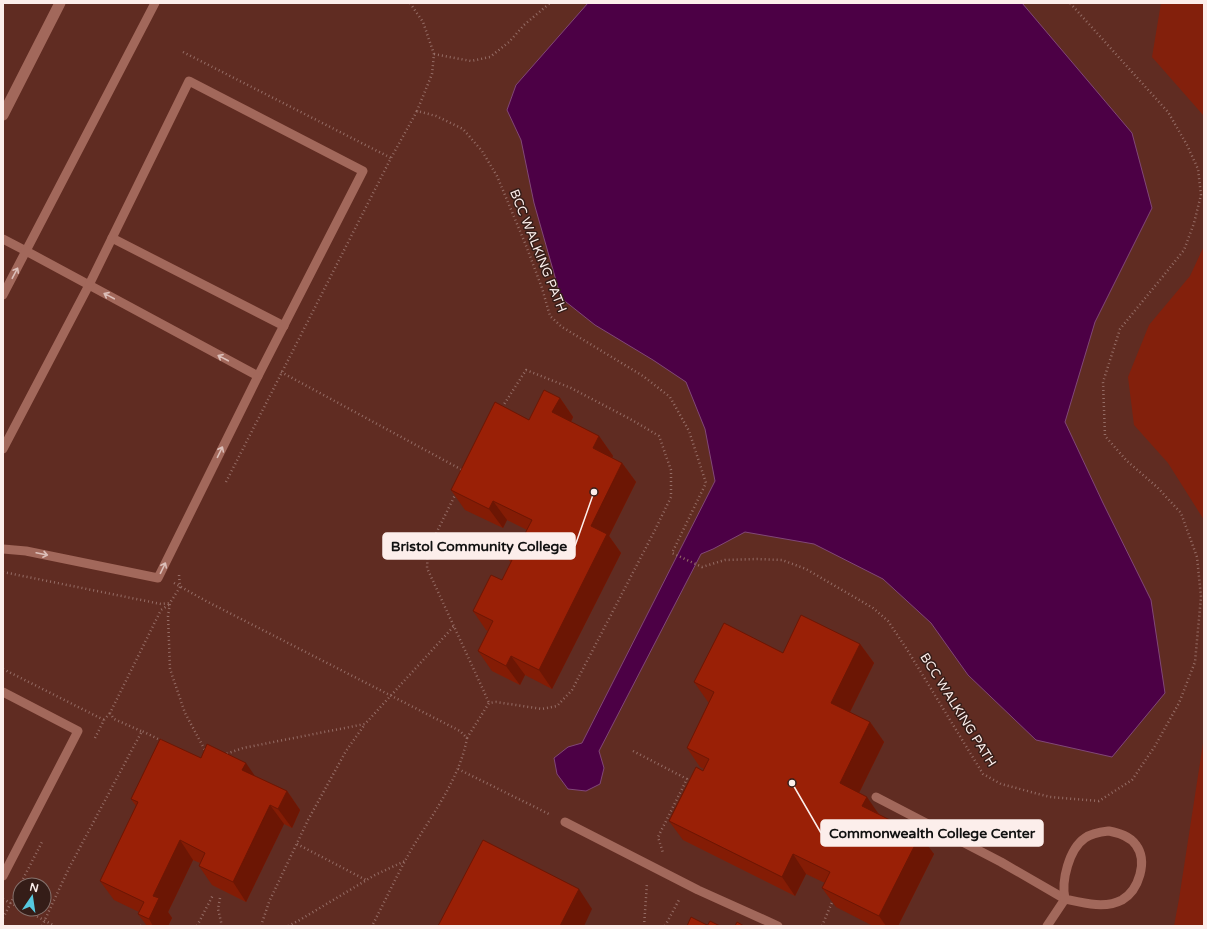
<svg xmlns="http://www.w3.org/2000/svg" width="1207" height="929" font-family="'Varela Round',sans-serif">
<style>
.green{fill:#83200c}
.water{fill:#4c0045;stroke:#814777}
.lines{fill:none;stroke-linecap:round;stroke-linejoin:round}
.path{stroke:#956d66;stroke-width:2.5;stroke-dasharray:1 3;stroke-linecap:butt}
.service{stroke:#a2685b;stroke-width:9}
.tertiary{stroke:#a2685b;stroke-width:11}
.wall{fill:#841c05}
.shaded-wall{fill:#6c1604}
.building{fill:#9a2006;stroke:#6c1604}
.oneway{stroke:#dcbfb9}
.labels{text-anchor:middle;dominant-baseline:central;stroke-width:3;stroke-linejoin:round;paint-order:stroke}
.street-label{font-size:13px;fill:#fceeeb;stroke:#351d18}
.leader{fill:none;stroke:#fceeeb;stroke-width:1.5}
.callout-dot{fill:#fceeeb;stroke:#351d18;stroke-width:1.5}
.callout{fill:#fceeeb;stroke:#fceeeb;stroke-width:1.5}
.callout-label{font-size:14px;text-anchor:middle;font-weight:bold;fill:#111}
</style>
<rect width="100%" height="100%" fill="#602c22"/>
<!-- green -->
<g class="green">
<path d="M1161,3h43v114l-1,-2 -51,-58z"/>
<path d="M1204,246v274l-36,-57 -34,-38 -6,-48 21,-52 41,-49z"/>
<path d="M1204,737v189h-30l5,-27z"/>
</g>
<!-- water -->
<path class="water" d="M588,3h434l110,130 20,75 -57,114 -30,100 38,81 48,97 14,93 -53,64 -76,-17 -68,-65 -37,-52 -48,-44 -69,-35 -69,-12 -32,17 -12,5 -102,197 5,17 -4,16 -14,7 -18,-2 -11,-15 -3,-16 14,-11 14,-4 133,-262 -10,-52 -19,-47 -33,-22 -58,-35 -34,-27 -27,-95 -13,-63 -14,-30 9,-25z"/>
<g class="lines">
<!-- path -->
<g class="path">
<path d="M410,3l13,19 11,32 -2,20 -15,37 19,5 27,13 19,22 15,25 28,67 17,45 8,28 12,11 81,49 27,21 19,34 17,52 -34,70 30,14 23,-7 32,-1 25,1 24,9 67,39 15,13 20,30 75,123 18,10 49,13 49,4 33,-21 23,-34 24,-43 16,-41 6,-65 -4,-40 -16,-44 -24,-26 -30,-26 -22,-25 -2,-54 17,-53 44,-54 20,-25 10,-27 7,-28 -3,-26 -11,-24 -19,-33 -98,-109"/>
<path d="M183,52l208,106"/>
<path d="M434,54l37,7 19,-4 19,-15 15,-17 26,-22"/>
<path d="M281,372l183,99"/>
<path d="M226,482l165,-324 26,-47"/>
<path d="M456,493l-28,57 -1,18 54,117 8,18"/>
<path d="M3,572l158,32 9,-1"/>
<path d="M179,575l1,12 -10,16 -2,13 2,53 15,44 21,39"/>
<path d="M174,583l32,18 254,130 7,7c-7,40 -35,77 -56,112 -14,25 -26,51 -39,76"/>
<path d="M3,669l101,51"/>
<path d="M141,731l-27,-12 -4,-6 51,-103 9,-6"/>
<path d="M95,738l9,-18 6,-7"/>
<path d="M467,738l22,-35 7,-1 46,7 15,-3 15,-16 82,-158 17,-35v-27l-12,-34 -27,-16 -61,-32 -45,-18 -25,39"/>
<path d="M633,751l54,28 -29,58 5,16"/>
<path d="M223,755l20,-7 122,-24 89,-98"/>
<path d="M458,769l93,46"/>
<path d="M297,844l69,36"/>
<path d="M220,898l-2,11 4,17"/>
<path d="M3,899l17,9"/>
<path d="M23,909l32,17"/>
<path d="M3,918l40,-78"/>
<path d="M42,926l27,-58 73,-137 20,10"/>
<path d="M141,926l1,-1"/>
<path d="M197,926l16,-31"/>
<path d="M261,926l8,-24 39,-82 38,-69 19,-27"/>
<path d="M288,926l10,-5 77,-46 30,-14"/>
<path d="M644,926l3,-43"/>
<path d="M665,926l15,-28"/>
<path d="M822,926l11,-26"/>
</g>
<!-- service -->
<g class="service">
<path d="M112,238l172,88"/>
<path d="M3,239l23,12 232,125"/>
<path d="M3,295l152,-292"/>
<path d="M3,449l86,-164 100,-204 174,90 -105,205 -100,202 -132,-27 -23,-2"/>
<path d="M3,692l75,39 -75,145"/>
<path d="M876,797l125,65 64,37 -18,27"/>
<path d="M565,822l133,68 80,36"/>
<path d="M1109,831c10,2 21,5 27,14 12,16 3,45 -14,55 -17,9 -39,3 -57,-1 -4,-18 4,-50 20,-61 7,-5 16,-6 24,-7z"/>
</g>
<!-- tertiary -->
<path class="tertiary" d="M3,115l57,-112"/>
</g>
<!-- wall -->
<g class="wall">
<path d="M560,398l13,19 -2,5 28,14 14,20 -1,2 10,5 14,19 -27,54 12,17 -69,136 -27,-14 -5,10 -28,-14 -14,-20 10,-20 -2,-1 -13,-19 29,-31 9,-17 -3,-5 10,-11 9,-17 -20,-10 -4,8 -38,-18 -14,-20 78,-70z"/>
<path d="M860,644l14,19 -24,49 20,10 14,20 -25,51 20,21 55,40 -36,72h-25l-37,-19 -14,-19 3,-5 -19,-9 -11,22 -112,-56 -14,-19 35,-52 -4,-2 -13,-19 22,-46h-1l-14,-20 89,-29z"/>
<path d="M201,758l53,18 33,15 13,19 -8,18 -8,-4 -38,78 -34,-17 -13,-19 1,-3 -7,-3 -25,52 4,6 -4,8h-21l-9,-12 1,-2 -25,-12 -14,-19 36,-75 -5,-7z"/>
</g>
<!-- shaded-wall -->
<g class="shaded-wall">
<path d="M560,398l13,19 -7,15 -14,-20z"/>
<path d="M599,436l14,20 -6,12 -14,-20z"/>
<path d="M622,463l14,19 -27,54 12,17 -69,136 -13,-19 52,-144z"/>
<path d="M493,501l14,19 -4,8 -14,-19z"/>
<path d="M860,644l14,19 -29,59 -14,-19z"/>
<path d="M511,656l14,19 -5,10 -14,-19z"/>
<path d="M870,722l14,20 -30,61 -14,-20z"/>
<path d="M246,763l13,19 -17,-12z"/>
<path d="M287,791l13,19 -8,18 -14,-19z"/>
<path d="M867,797l13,19 -18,-10z"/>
<path d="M270,805l14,19 -38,78 -13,-20z"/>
<path d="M920,835l14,19 -36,72h-12l-7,-10z"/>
<path d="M180,840l13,20 -25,52 4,6 -4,8h-15l-4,-7 4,-23z"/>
<path d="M793,854l13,20 -11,22 -13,-19z"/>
<path d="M579,889l13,20 -8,17h-24z"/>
</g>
<!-- building -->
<g class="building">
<path d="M544,390l16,8 -8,14 47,24 -6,12 29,15 -31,63 16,8 -68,136 -28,-14 -5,10 -28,-15 15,-30 -20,-10 18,-36 11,5 10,-20 -4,-2 6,-13 4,2 14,-27 -39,-19 -4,8 -38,-19 44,-88 34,18z"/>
<path d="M801,615l59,29 -29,59 39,19 -30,61 27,14 -5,9 58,29 -41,81 -57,-28 8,-16 -37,-18 -11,23 -113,-56 27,-54 7,4 6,-12 -22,-11 27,-56 -20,-10 30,-59 59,30z"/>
<path d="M160,739l41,19 6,-14 39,19 -4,7 45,21 -9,18 -8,-4 -37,77 -34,-16 6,-13 -25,-13 -27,56 6,2 -10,21 -11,-5 6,-12 -44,-21 38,-79 -7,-3z"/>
<path d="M483,840l96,49 -19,37h-122z"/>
<path d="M691,917l16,8 -1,1h-19z"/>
<path d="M710,921l10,5h-13z"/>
<path d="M737,922l7,4h-9z"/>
</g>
<!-- one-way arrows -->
<defs><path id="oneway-shaft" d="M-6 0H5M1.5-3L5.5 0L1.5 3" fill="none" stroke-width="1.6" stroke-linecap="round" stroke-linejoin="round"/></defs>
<g class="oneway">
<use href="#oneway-shaft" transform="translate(15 273) rotate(-62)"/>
<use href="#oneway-shaft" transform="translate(109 296) rotate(-152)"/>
<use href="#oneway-shaft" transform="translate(223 358) rotate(-152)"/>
<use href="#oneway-shaft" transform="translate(220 452) rotate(-64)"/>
<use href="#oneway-shaft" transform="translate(42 554) rotate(12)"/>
<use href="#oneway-shaft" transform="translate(163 568) rotate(-64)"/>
</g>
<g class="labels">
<!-- street labels -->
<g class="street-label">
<text transform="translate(538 251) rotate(68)">BCC WALKING PATH</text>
<text transform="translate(958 710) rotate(58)">BCC WALKING PATH</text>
</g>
</g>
<!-- callouts -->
<path class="leader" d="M594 492L575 546M792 783L821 833"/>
<g class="callout-dot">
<circle cx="594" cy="492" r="4"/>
<circle cx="792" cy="783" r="4"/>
</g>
<g class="callout">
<rect x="383" y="533" width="192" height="26" rx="4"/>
<rect x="821" y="820" width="222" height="26" rx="4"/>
</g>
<g class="callout-label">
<text x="479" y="551">Bristol Community College</text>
<text x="932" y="838">Commonwealth College Center</text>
</g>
<!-- border -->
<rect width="1207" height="929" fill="none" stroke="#fceeeb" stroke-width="8"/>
<!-- north arrow -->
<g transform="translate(32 897) rotate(13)"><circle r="19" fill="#351d18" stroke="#85716c"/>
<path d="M0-3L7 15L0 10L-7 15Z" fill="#56c9e0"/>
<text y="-6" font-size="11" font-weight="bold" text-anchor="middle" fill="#fceeeb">N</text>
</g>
</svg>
